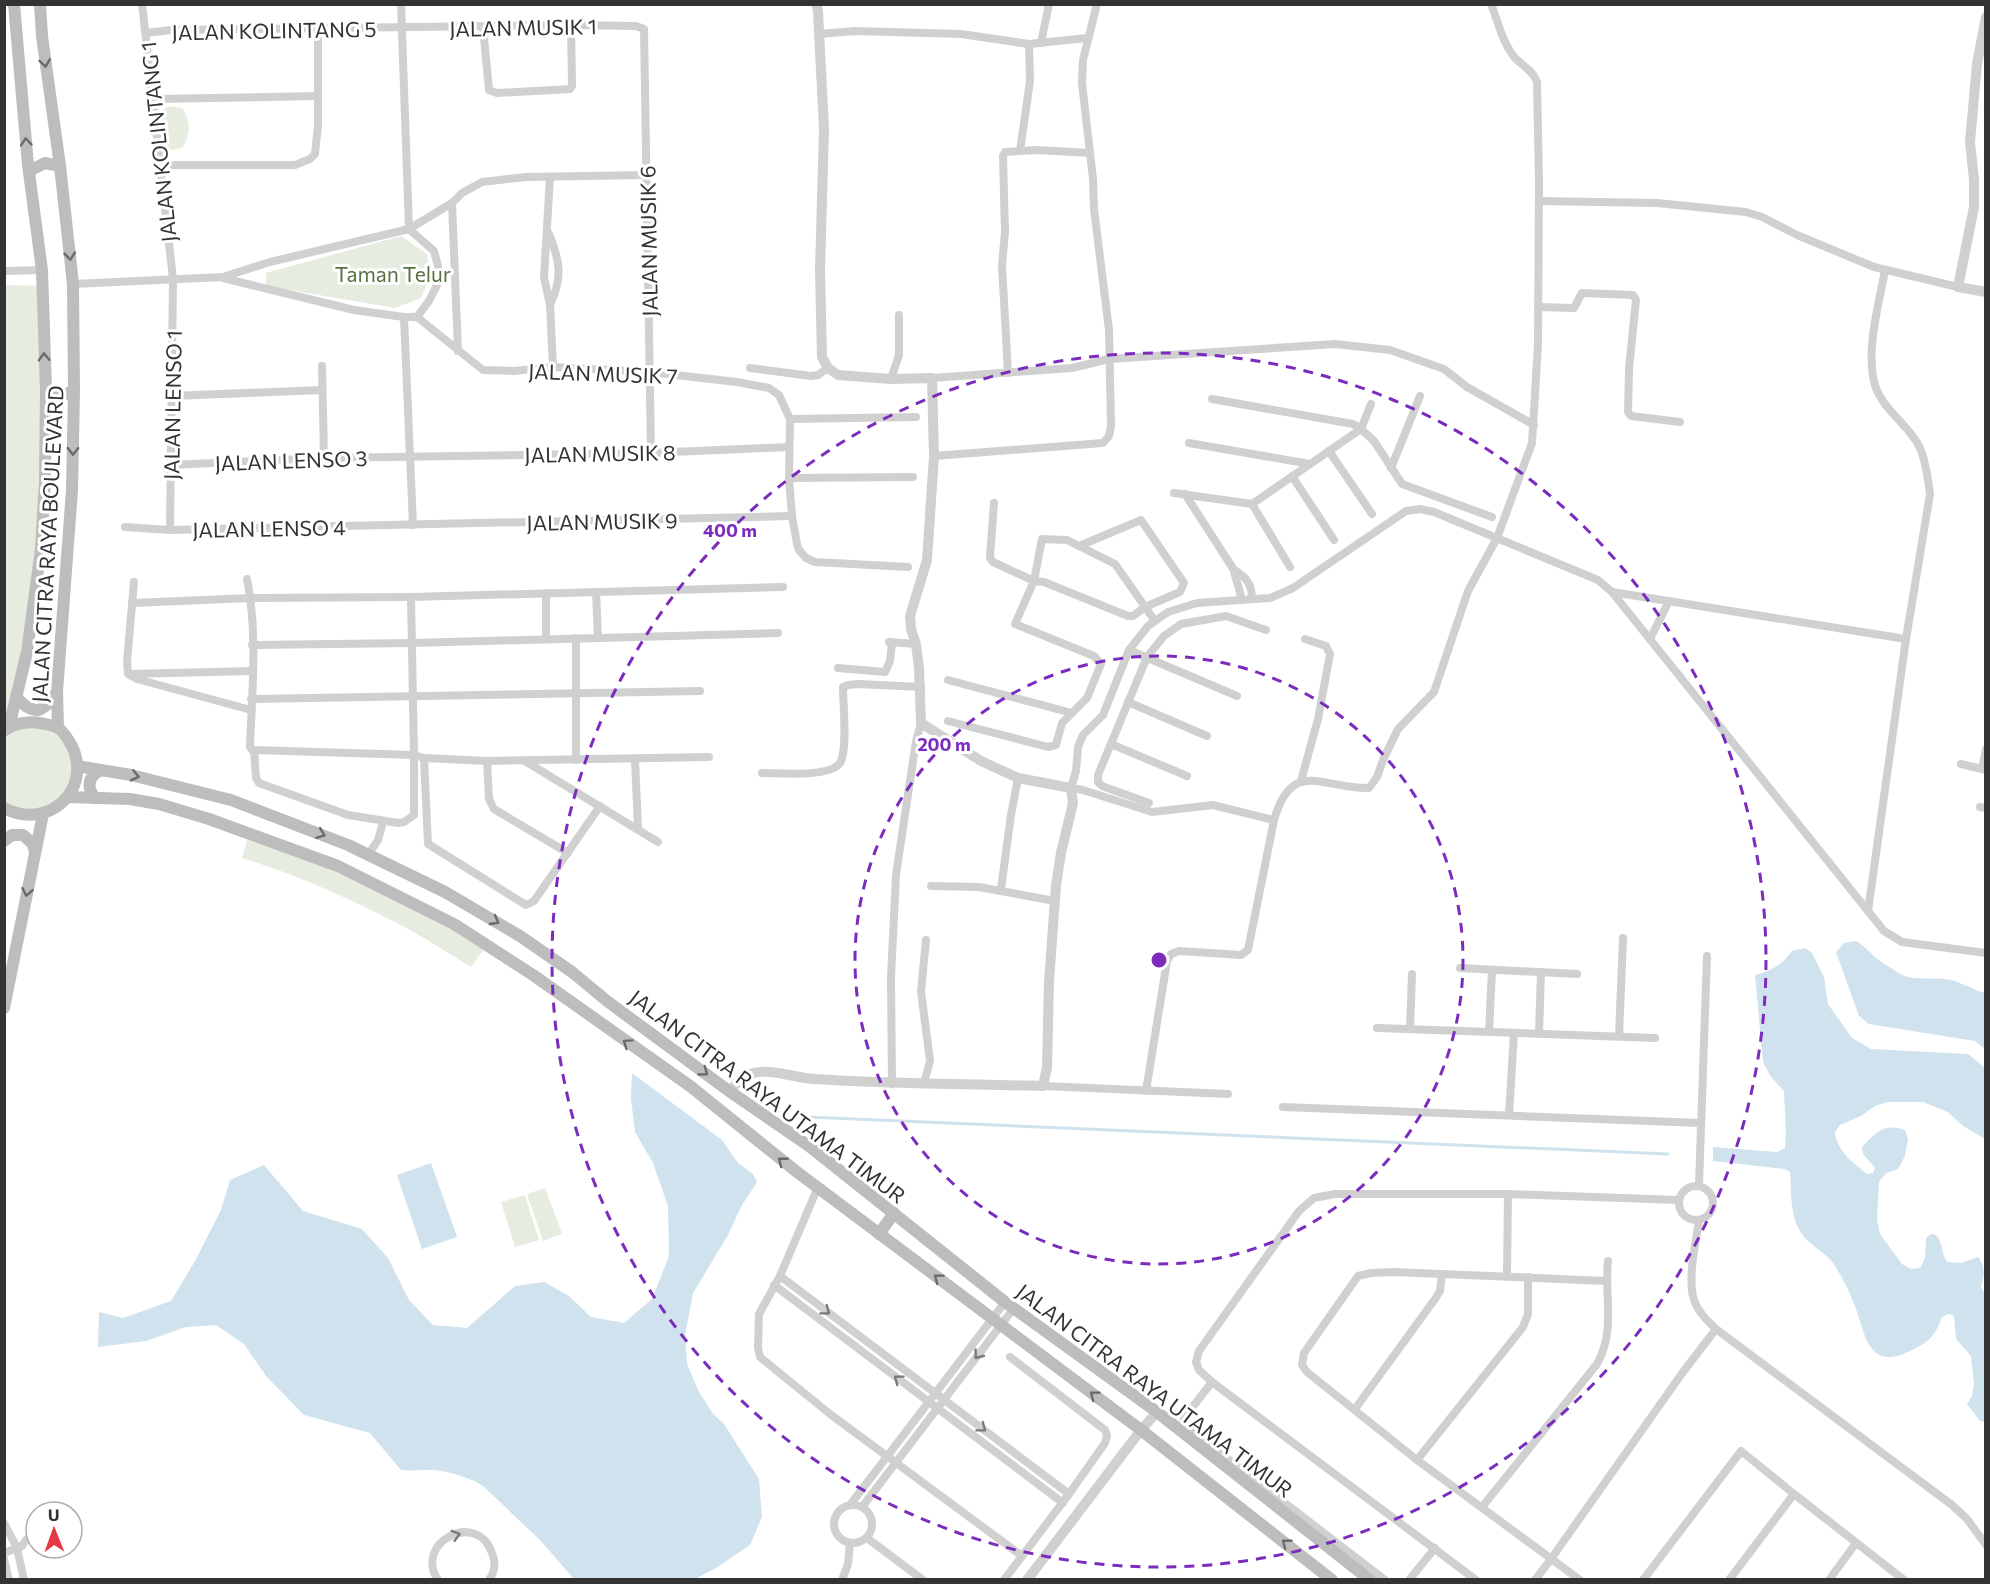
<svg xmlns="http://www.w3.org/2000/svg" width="1990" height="1584" font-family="Commissioner,sans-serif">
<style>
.green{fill:#e6ecdf}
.water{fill:#cfe2ee}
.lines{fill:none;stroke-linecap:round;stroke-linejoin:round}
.stream{stroke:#cfe2ee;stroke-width:3}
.minor{stroke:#d0d0d0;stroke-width:8}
.tertiary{stroke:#d0d0d0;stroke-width:10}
.secondary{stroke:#bdbdbd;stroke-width:12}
.oneway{stroke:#6a6a6a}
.oneway2{stroke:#7a7a7a}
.ring{fill:none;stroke:#7b2cbf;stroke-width:3;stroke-dasharray:10 8}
.labels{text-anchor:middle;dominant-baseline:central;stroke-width:6;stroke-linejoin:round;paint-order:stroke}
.street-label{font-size:21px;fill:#333;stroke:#fff}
.park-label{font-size:21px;fill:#56703f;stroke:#fff}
.centre{fill:#7b2cbf;stroke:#fff;stroke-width:3}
.ring-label{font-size:18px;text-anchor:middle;font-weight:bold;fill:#7b2cbf;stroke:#fff;stroke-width:6;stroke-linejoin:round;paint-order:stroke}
</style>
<rect width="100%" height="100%" fill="#fff"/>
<!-- green -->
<g class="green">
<path d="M169,106l13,2c9,13 9,26 0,40l-10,2 -8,-3 -4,-35z"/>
<path d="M401,236l26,18 3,22 -9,22 -26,10 -129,-22v-13z"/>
<path d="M5,285l41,1 -1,195 -15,146 -21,99 28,-4 30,15 9,45 -33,32 -38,-6z"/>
<path d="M249,834l89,32 149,79 -16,22c-25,-15 -50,-32 -76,-45 -49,-25 -100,-48 -153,-64z"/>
<path d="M545,1188l17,46 -19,7 -16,-47z"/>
<path d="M525,1195l14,45 -24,7 -14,-45z"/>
</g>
<!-- water -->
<g class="water">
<path d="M1856,941c9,5 13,11 21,18 7,5 16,10 23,15 17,8 33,2 51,6 12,3 22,10 34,13v56l-10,-8 -106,-17 -10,-8 -23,-64 8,-9z"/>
<path d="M1805,948l7,5 12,24 4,27 24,34 19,11 97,5 17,14v71l-22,-13 -15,-14 -25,-10h-36l-12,4 -14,10 -21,9 -5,7c2,20 18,30 32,42l6,-1 2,-5 -12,-14 -1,-7c15,-15 21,-24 43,-17l3,9 -3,17 -7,13 -12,4 -7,9 -2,38 3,14 22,30 9,5 9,-1 5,-10 1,-20 5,-4 5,1c7,7 5,18 11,27l14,1 17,-6c8,10 6,19 3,30l5,9 -1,126 -5,-1 -13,-17 5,-8 2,-12 -3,-28 -15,-17 -2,-23 -5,-2 -7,3c-8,21 -13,25 -34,35 -39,18 -42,-15 -52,-43 -5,-14 -14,-33 -23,-46 -7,-9 -19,-16 -27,-24 -17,-18 -14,-44 -16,-67l-5,-3 -72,-8v-14l64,5 8,-4 1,-14 -2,-43 -13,-14 -8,-15 -8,-87c16,-4 27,-10 37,-24z"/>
<path d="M632,1073l90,67 16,23 15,11 4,8 -15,23 -14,30 -35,58 -8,43 2,28 11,26 15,24 11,10 35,55 3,38 -12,28 -34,23 -21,11 -122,-1 -32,-37 -58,-55c-11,-8 -40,-17 -54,-16 -10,0 -18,1 -28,0l-31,-37 -66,-18 -38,-39 -22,-32 -28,-19 -30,2 -40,14 -48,6 1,-35 24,6 48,-17 24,-40 26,-51 9,-30 34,-15 39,46 59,18 26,29 21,42 24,25 34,3 48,-42 29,-4 25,14 22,21 33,6 28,-24 17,-43 -1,-50 -15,-43 -18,-31 -4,-33z"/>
<path d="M431,1163l26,74 -35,12 -25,-74z"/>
</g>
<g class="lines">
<!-- stream -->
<path class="stream" d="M807,1117l861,37"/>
<!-- minor -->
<g class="minor">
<path d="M142,4l31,275 -3,251"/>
<path d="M401,4l8,225"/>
<path d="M483,28l6,62 8,3 73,-4 2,-3 -1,-61"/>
<path d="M146,33l25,-3 400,-5 65,1 8,3 7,424"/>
<path d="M819,34l36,-3 106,3 68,10 58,-6"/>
<path d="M1041,43l8,-39"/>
<path d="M153,99l165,-3"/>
<path d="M1020,151l10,-70 -1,-37"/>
<path d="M161,165h134l15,-6 5,-5 3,-29v-97"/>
<path d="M550,177l-6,100 6,28 3,62"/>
<path d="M1539,201l118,2 89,9 16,5 35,18 77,32 84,20"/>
<path d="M452,203l6,148"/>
<path d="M549,234c11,27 14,43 1,71"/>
<path d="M4,271l38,-1"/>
<path d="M223,278l131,32 50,7h13l12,-16 9,-18v-17l-4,-15 -25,-22"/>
<path d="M73,284l150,-7 47,-15 139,-33 43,-26 10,-10 20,-11 44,-5 121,-2"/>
<path d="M1538,307l36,1 8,-15 51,2 3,5 -7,69 -1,43 3,4 49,6"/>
<path d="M404,317l9,208"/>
<path d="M417,317l66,53 31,1 39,-4 96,5 88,10 32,6 10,7 11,24 -1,59 3,38 5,28 2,6 7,8 9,4 93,5"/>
<path d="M322,366l2,92"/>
<path d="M750,368l61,8 7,-1 10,-7"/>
<path d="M1008,373l-6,-108 3,-33 -2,-76 2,-4 32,-2 53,3"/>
<path d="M932,378l140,-10 37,-9 226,-15 55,6 54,19 23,18 67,38"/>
<path d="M891,379l8,-24v-40"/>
<path d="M171,396l151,-6"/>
<path d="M1212,399l141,25 8,5 13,12 28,43 90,33"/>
<path d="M790,419l126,-2"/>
<path d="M1189,443l121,21"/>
<path d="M1329,451l43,63"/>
<path d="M934,456l169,-13 6,-7 2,-10 -2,-96 -15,-121 -1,-30 -11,-96 1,-23 14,-56"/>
<path d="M171,465l153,-7 327,-5 138,-6"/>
<path d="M1391,468l29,-72"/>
<path d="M1292,476l42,64"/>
<path d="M789,478l124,-1"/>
<path d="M1174,493l78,11 109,-75 10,-25"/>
<path d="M1185,494l49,76c13,7 18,15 18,29"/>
<path d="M994,503l-4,55 3,4 41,19 10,1 84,34h5l12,-9 35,-15 4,-9 -43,-63 -62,26"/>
<path d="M1252,504l38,63"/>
<path d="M125,527l45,3 622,-14"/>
<path d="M1234,570c1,11 7,19 7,30"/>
<path d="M247,579c11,54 5,113 3,168l2,3h2l2,28 3,5 89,32 50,8 6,-1 10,-7v-60l-160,-5"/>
<path d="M134,582l-7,79 1,13 9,5 114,31"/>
<path d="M596,592l2,46"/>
<path d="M1612,592l272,339 18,11 84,11"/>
<path d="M411,597l3,158 10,3 4,86 98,61 8,-4 66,-95"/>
<path d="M132,603l119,-5 160,-1 372,-10"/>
<path d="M546,639v-46"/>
<path d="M1650,639l19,-38"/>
<path d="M889,642l27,2"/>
<path d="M252,645l160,-2 366,-10"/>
<path d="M1129,650l108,46"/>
<path d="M838,668l47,4 5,-11 2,-18"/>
<path d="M129,674l123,-3"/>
<path d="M948,680l124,33"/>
<path d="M251,699l449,-8"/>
<path d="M1128,702l79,34"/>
<path d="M948,721l100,26 8,-2 6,-22 25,-25 14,-34 -7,-8 -79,-32 19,-43 8,-42 25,1 48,24 40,57"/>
<path d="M1111,744l76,32"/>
<path d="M424,758l63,3 222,-4"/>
<path d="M576,760v-122"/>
<path d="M635,760l3,69"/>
<path d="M487,761l2,38 5,10 74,44"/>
<path d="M525,761l133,81"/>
<path d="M1961,764l25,6"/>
<path d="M1982,769l4,-20"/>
<path d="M762,773c17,0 67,5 78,-10 8,-12 3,-60 3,-76l5,-2 11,-1 62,3"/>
<path d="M1301,781l17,-62 12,-65 -4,-8 -21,-7"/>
<path d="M1149,803l-47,-17 -4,-4v-7l49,-118 17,-21 17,-12 45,-8 40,14"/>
<path d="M1980,807l6,1"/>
<path d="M1274,820l-61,-15 -61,7 -69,-22 -12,-2 5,-17 2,-24 5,-12 20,-20 26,-65 19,-24 20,-14 29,-9 73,-5 23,-10 113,-77 14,-2 14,3 164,68 14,12 294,47"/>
<path d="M368,855l10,-15 5,-18"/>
<path d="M931,886l48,1 76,14"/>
<path d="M1001,889l10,-74 7,-37"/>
<path d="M1868,911l38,-272 24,-145c-2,-15 -4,-32 -10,-46 -11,-24 -37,-37 -45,-63 -10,-33 4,-81 10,-115"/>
<path d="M1460,968l117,6"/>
<path d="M1377,1028l278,10"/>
<path d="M1410,1029l2,-55"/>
<path d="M1489,1032l3,-62"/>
<path d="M1539,1034l2,-62"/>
<path d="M1619,1036l4,-98"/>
<path d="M924,1083l6,-22 -9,-70 5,-51"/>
<path d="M892,1084l-1,-106 5,-103 20,-134 5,-18"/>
<path d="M1043,1086l185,8"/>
<path d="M1146,1091l21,-130 4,-7 8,-3 62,4 7,-5 26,-130c18,-63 49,-31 95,-32l8,-11 6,-17 15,-31 36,-37 34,-101 29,-53 35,-95 6,-99 1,-163 -2,-99c-4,-13 -18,-17 -25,-28 -11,-15 -14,-33 -21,-50"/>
<path d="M1283,1107l418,16"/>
<path d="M1509,1114l5,-81"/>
<path d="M1699,1185l8,-229"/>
<circle cx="1696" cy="1203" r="17"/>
<path d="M818,1187l-38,89 -21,38 -1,34 2,9 70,57 192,142"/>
<path d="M1699,1220c-3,22 -12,59 -5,80 4,12 13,21 22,29"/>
<path d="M780,1276l289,218"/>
<path d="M1507,1276l1,-82"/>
<path d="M774,1285l289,218"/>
<path d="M1212,1382l-28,36v6l6,6 195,150"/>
<path d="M1355,1409l80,-110 5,-8 2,-17"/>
<path d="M1417,1460l106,-133 5,-13v-37"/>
<circle cx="853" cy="1524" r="19"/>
<path d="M850,1505l155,-203"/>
<path d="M862,1507l152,-199"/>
<path d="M1482,1507l115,-143c19,-34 7,-66 11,-103"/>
<path d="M4,1523l13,25 7,32"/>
<path d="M867,1538l56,42"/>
<path d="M4,1553l18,-7 4,-6 10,-6"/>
<path d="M4,1559l5,21"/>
<path d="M438,1580c-25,-37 39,-71 54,-27 4,9 3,19 -3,27"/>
<path d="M842,1580l6,-16 2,-20"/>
<path d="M1004,1580l65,-86 36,-51 2,-7 -2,-6 -95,-73"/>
<path d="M1409,1580l26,-32"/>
<path d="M1476,1580l-264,-198 -13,-12 -3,-8 3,-11 100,-140 15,-13 21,-4h173l170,6"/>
<path d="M1535,1580l16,-21 132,-187 33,-43 236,176 15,14 19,26"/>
<path d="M1580,1580l-163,-120 -110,-88 -5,-7 2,-12 54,-77 13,-3 23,-1 212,9"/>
<path d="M1643,1580l98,-129 53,43"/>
<path d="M1729,1580l65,-86 110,86"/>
<path d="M1829,1580l27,-37"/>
</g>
<!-- tertiary -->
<g class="tertiary">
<path d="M1986,17l-9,47 -7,78 4,38v27l-16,80 28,5"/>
<path d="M729,1091c6,-6 13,-14 21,-17 20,-7 44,4 64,5 76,5 153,5 229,7l4,-19 2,-85 7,-97 5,-32 12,-50 -2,-15 -53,-10 -37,-17 -60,-38 -2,-55 -3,-24 -5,-15 -1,-13 17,-56 7,-104 -2,-78 -41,1 -53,-4 -10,-7 -6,-11 -2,-87 4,-141 -6,-118 -2,-7"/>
<path d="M1027,1580l114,-150 16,-18"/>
</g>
<!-- secondary -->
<g class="secondary">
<path d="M40,4l2,32 18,130 13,118 1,107 -2,99 -15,202 1,36"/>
<path d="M29,171l16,-8 15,3"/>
<path d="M46,390c11,6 17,6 28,1"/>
<path d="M16,697c19,20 26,16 41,-5"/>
<path d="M9,727l18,-75 14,-103 4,-68 1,-91 -4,-120 -14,-105 -14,-161"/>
<path d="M77,766l54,9 100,25 117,45 97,47 75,44 52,36 35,29 122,90 80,55 196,156 152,110 213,168"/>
<path d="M68,797l62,2 29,5 50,15 129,47 116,58 79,51 157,111 107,86 344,258 191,150"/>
<path d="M95,798c-9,-11 -7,-22 6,-28"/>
<path d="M4,808c43,23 89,-17 68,-62 -4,-6 -8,-15 -14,-18 -4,-3 -13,-4 -18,-5 -11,-2 -25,0 -35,7"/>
<path d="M4,841l8,-6h11l9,8 3,8"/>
<path d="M4,1008l39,-194"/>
<path d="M879,1234l15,-21"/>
</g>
</g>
<!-- one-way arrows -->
<defs><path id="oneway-chevron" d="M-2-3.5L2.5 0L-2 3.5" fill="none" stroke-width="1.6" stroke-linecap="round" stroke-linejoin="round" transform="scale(1.5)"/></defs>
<g class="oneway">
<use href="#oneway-chevron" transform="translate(45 63) rotate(82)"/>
<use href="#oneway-chevron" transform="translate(26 142) rotate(-95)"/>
<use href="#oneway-chevron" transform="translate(70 256) rotate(84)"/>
<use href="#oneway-chevron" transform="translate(44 357) rotate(-92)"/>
<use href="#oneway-chevron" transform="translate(73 451) rotate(91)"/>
<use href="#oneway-chevron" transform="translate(135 776) rotate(13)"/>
<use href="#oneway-chevron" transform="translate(321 834) rotate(21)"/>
<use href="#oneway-chevron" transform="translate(27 892) rotate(101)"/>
<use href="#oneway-chevron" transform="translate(495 921) rotate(30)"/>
<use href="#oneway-chevron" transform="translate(627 1043) rotate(-145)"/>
<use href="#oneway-chevron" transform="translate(704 1072) rotate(36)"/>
<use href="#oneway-chevron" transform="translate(782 1161) rotate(-142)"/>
<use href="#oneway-chevron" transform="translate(938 1278) rotate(-143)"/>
<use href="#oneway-chevron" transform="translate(1094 1395) rotate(-143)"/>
<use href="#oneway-chevron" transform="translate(1286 1543) rotate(-142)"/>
</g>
<g class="oneway2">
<use href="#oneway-chevron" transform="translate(826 1311) rotate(37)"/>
<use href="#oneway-chevron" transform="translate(978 1355) rotate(127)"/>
<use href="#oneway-chevron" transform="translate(898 1379) rotate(-143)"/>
<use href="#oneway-chevron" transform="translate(982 1428) rotate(37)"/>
<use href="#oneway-chevron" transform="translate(456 1535) rotate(-16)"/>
</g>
<!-- distance rings -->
<g class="ring">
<circle cx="1159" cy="960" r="304"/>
<circle cx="1159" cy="960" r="607"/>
</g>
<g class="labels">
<!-- street labels -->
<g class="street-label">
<text transform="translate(523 27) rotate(-1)">JALAN MUSIK 1</text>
<text transform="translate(274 30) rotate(-1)">JALAN KOLINTANG 5</text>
<text transform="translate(158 142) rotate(-96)">JALAN KOLINTANG 1</text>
<text transform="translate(648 241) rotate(-91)">JALAN MUSIK 6</text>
<text transform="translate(603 373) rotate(2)">JALAN MUSIK 7</text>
<text transform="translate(172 405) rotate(-89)">JALAN LENSO 1</text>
<text transform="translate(600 453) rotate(-1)">JALAN MUSIK 8</text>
<text transform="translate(291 460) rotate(-2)">JALAN LENSO 3</text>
<text transform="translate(602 521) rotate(-1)">JALAN MUSIK 9</text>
<text transform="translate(269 528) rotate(-1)">JALAN LENSO 4</text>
<text transform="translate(47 544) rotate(-87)">JALAN CITRA RAYA BOULEVARD</text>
<text transform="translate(768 1096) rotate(37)">JALAN CITRA RAYA UTAMA TIMUR</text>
<text transform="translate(1155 1390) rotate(37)">JALAN CITRA RAYA UTAMA TIMUR</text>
</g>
<!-- park labels -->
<g class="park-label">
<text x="393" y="273">Taman Telur</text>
</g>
</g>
<circle cx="1159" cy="960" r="9" class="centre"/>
<g class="ring-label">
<text x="730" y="537">400 m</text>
<text x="944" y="751">200 m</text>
</g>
<!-- border -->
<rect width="1990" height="1584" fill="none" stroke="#333333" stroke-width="12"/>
<!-- north arrow -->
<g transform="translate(54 1530) rotate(359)"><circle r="28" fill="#ffffff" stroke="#adadad" stroke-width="1.5"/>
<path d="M0-4.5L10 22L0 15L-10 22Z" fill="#e63946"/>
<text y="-9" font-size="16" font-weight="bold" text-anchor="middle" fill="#333333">U</text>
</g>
</svg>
